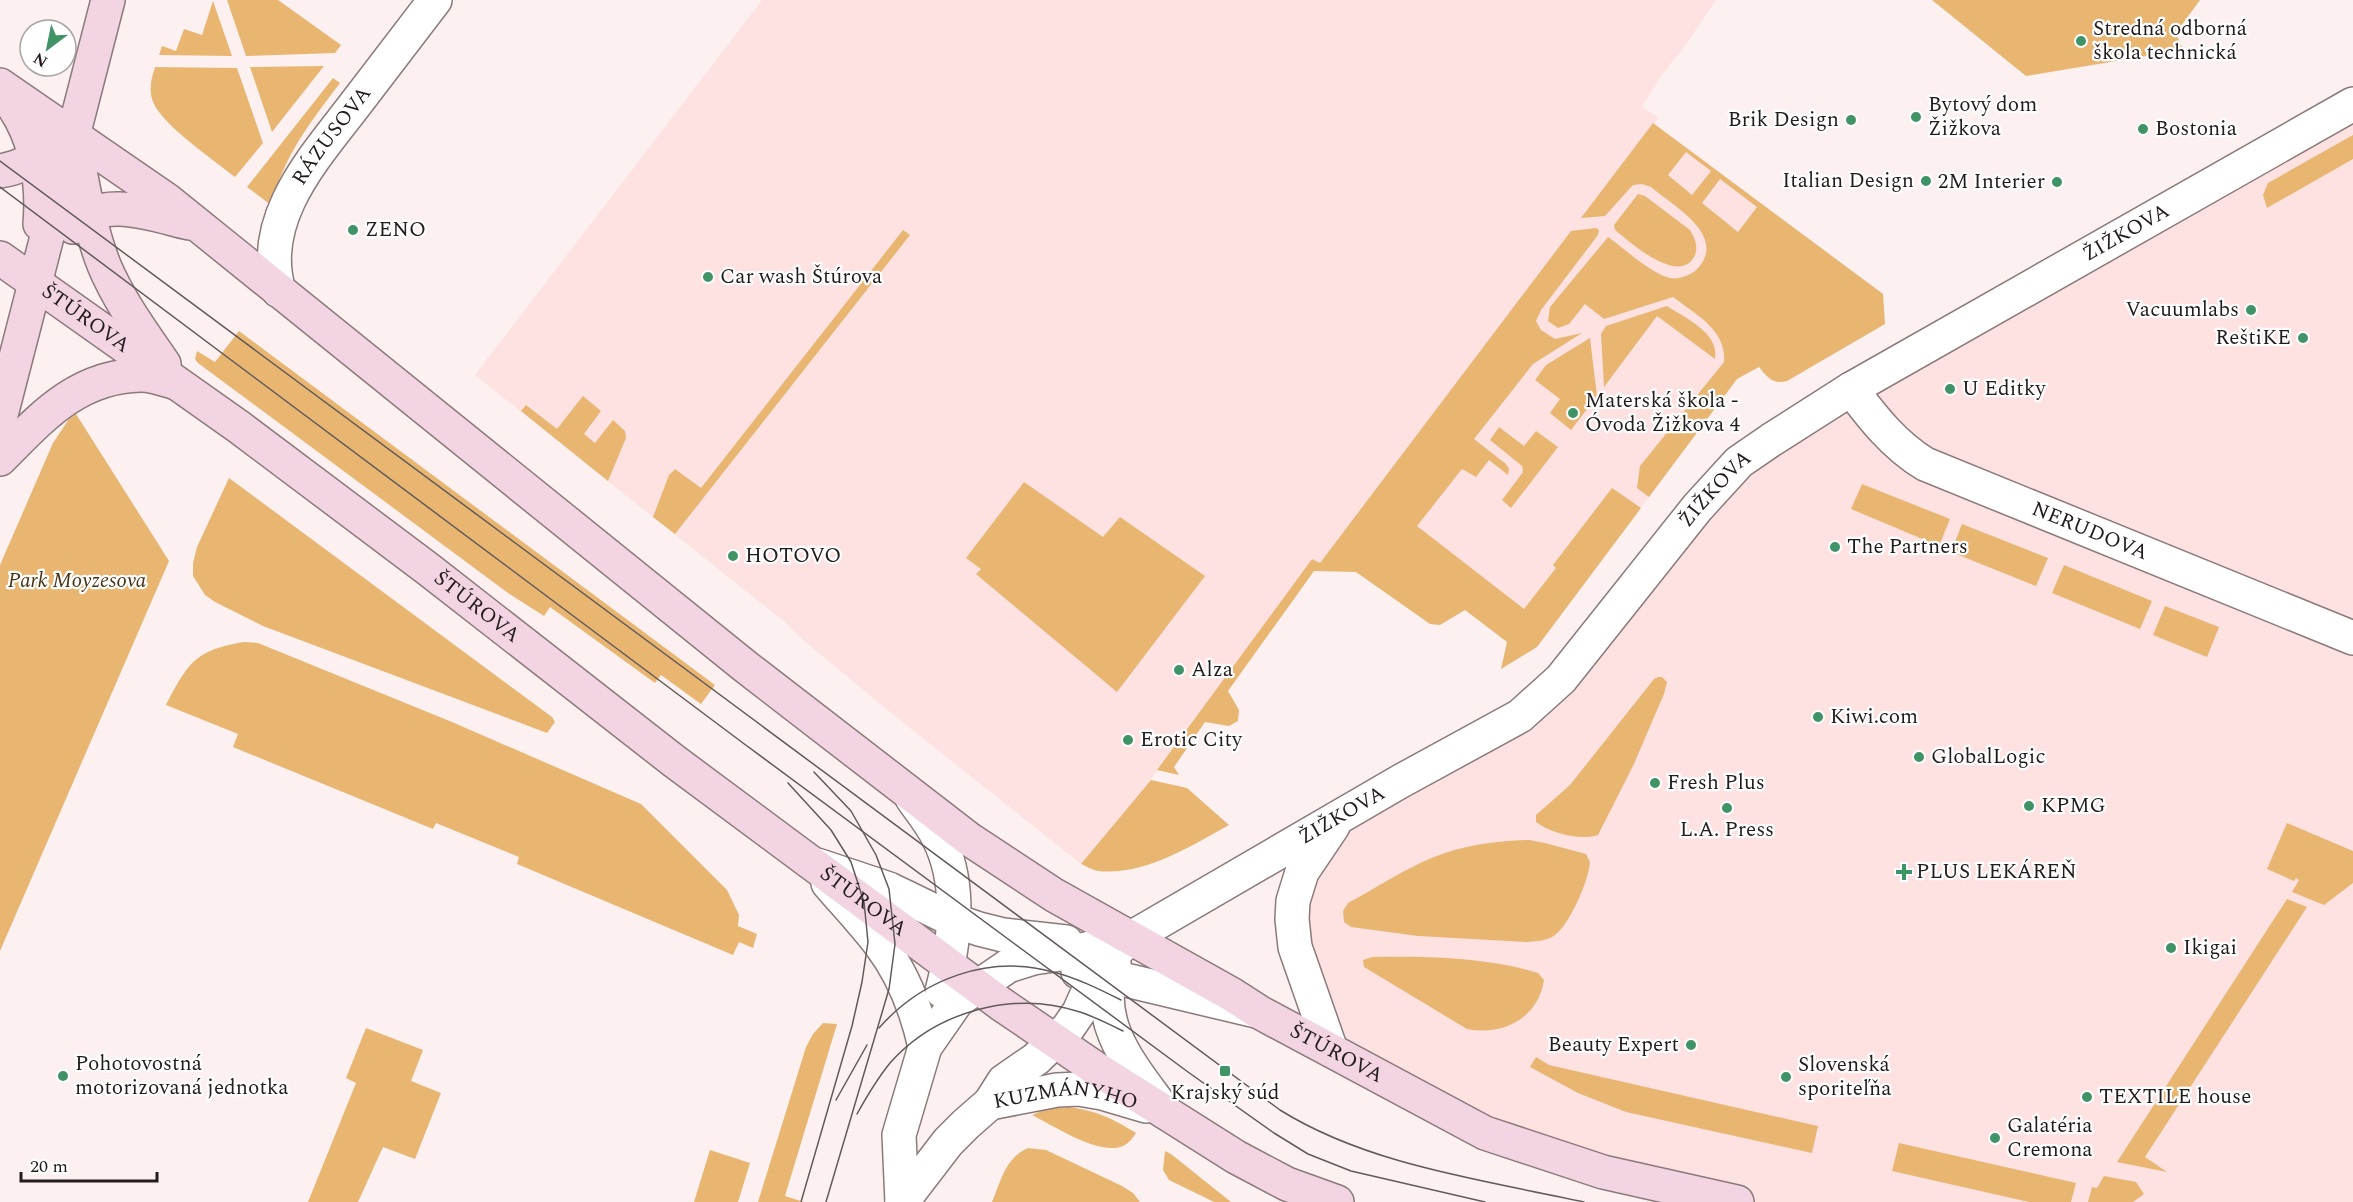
<svg xmlns="http://www.w3.org/2000/svg" width="2353" height="1202" font-family="Spectral,serif">
<style>
.built{fill:#fee1e1}
.green{fill:#e9b672;fill-rule:evenodd}
.lines{fill:none;stroke-linecap:round;stroke-linejoin:round}
.street-casing{stroke:#8c7a7a;stroke-width:36}
.secondary-casing{stroke:#8c7a7a;stroke-width:36}
.street{stroke:#fff;stroke-width:33}
.secondary{stroke:#f2d4e3;stroke-width:33}
.tram{stroke:#625a5a;stroke-width:1.5}
.poi-dot{fill:#409366;stroke:#fff;stroke-width:2}
.labels{text-anchor:middle;dominant-baseline:central;stroke-width:4.5;stroke-linejoin:round;paint-order:stroke}
.poi-label{font-size:21px;fill:#231c1c;stroke:#fff;text-anchor:start}
.street-label{font-size:21px;fill:#231c1c;stroke:#fff}
.park-label{font-size:21px;font-style:italic;fill:#483212;stroke:#fff}
</style>
<rect width="100%" height="100%" fill="#fcf0f0"/>
<!-- built -->
<g class="built">
<path d="M762,0h954l-31,46 -24,30 -19,31 16,10 -4,7 229,170 -146,85 -200,268 -186,-125 -31,42 -8,-5 -172,235 -59,70 -191,-152 -88,-73 -16,-16 -311,-248z"/>
<path d="M2353,104v1098h-616l-134,-30 -272,-122 -36,-103 20,-97 207,-133 216,-249z"/>
</g>
<!-- green -->
<g class="green">
<path d="M227,0h51l63,45 -6,8 -89,3z"/>
<path d="M1932,0h268l-24,33 7,17 -157,26z"/>
<path d="M213,1l19,55 -73,-1 3,-9 14,5 8,-22 18,6z"/>
<path d="M324,66l-52,66 -22,-65z"/>
<path d="M155,67l82,1 26,75 -28,34c-21,-17 -70,-50 -81,-73 -6,-12 -3,-25 1,-37z"/>
<path d="M333,78l7,5c-31,41 -55,71 -69,122l-24,-18z"/>
<path d="M1653,123l230,171 2,30 -98,57c-14,4 -20,-4 -28,-14l-22,12 -88,118 -12,-9 3,-22 84,-104c3,-32 -29,-48 -51,-65l-69,22 -19,-15 -16,20 -11,4 -10,-7 2,-14 58,-70c17,12 42,36 62,41 8,2 23,-3 29,-11 27,-33 -26,-61 -48,-80l-9,-3 -9,1 -28,31 -24,2zM1686,152l25,19 -19,24 -24,-20zM1720,179l37,28 -19,25 -36,-29z"/>
<path d="M2353,135v24l-86,49 -4,-13 5,-12z"/>
<path d="M1638,194l7,2 45,34c5,8 9,18 4,27 -16,28 -63,-14 -79,-27l-1,-5z"/>
<path d="M1596,228l3,2 -1,5 -57,75 -5,11 5,9 14,9 27,-6 -49,31 -59,75 32,25 3,5 -1,6 -19,-15 -13,17 -14,-8 -45,57 107,83 32,-41 -3,-3 59,-77 29,20 -104,139 -36,22 6,-27 -42,-32 -25,15 -10,-1 -74,-52 -42,-1 -86,120 11,19 -1,11 -9,5 -24,-4 -31,45 5,8 -22,-5 155,-211 8,4 251,-332z"/>
<path d="M903,230l7,5 -235,299 -22,-17 16,-42 6,-6 26,19z"/>
<path d="M1667,306c18,12 53,27 48,53l-58,-43 -53,71 -3,-53 5,-8z"/>
<path d="M239,331l476,354 -14,19 -40,-29 -6,8 -105,-76 -6,9 -36,-23 -310,-230 -3,-4 2,-8 18,11z"/>
<path d="M1590,338l7,58 -26,34 -21,-17 10,-14 -25,-19 11,-15z"/>
<path d="M583,396l18,15 -17,23 11,9 18,-23 12,11 1,7 -18,43 -87,-70 5,-6 31,24z"/>
<path d="M76,414l93,147 -169,390v-386l53,-122 16,-24z"/>
<path d="M1499,427l25,19 12,-15 22,16 -47,61 -9,-8 21,-28 -1,-6 -32,-26z"/>
<path d="M229,478l323,239 3,5 -8,11 -284,-107 -48,-24 -10,-7 -12,-19v-13l4,-16z"/>
<path d="M1024,482l79,55 17,-20 85,59 -88,116 -141,-118 5,-5 -15,-11z"/>
<path d="M1862,484l88,35 -11,27 -88,-37z"/>
<path d="M1962,524l86,34 -12,28 -85,-34z"/>
<path d="M2064,565l88,36 -12,28 -88,-36z"/>
<path d="M2165,606l54,21 -12,30 -54,-22z"/>
<path d="M244,642l14,1 194,79 189,82 86,86 12,25 -1,11 19,8 -4,14 -14,-6 -6,13 -216,-91 2,-7 -83,-34 -3,6 -200,-82 5,-13 -72,-29c22,-42 29,-55 78,-63z"/>
<path d="M1658,677h4l5,5 -3,12 -31,72 -35,69c-17,6 -48,-2 -62,-13v-7l34,-30 84,-106z"/>
<path d="M1151,780l36,8 42,37c-38,21 -85,51 -131,46 -6,-1 -12,-5 -17,-7z"/>
<path d="M2287,823l66,28v32l-29,22 -32,-13 7,-12 -3,-2 -2,3 -27,-12z"/>
<path d="M1529,840l16,3 41,11 4,8c-1,18 -20,62 -35,73 -8,6 -18,6 -28,7l-109,-6 -67,-9 -7,-5 -1,-11 5,-8c28,-15 56,-34 86,-46 30,-12 63,-16 95,-17z"/>
<path d="M2287,899l20,8 -162,250 22,15 -50,-10z"/>
<path d="M1372,957c52,-1 116,0 166,16l6,7c-6,39 -42,56 -77,49l-103,-62 -1,-7z"/>
<path d="M823,1023l14,1 -52,172 19,6h-46l48,-155 7,-13z"/>
<path d="M366,1028l57,22 -12,31 30,12 -26,66 -32,-12 -25,55h-50l48,-119 -10,-5z"/>
<path d="M1536,1057l13,8 269,61 -6,27 -186,-41 -48,-19 -48,-26z"/>
<path d="M1069,1107c28,4 43,11 67,26 -3,5 -7,10 -13,13 -24,10 -69,-20 -91,-31l14,-6z"/>
<path d="M1899,1143l177,40 -5,19h-42l-137,-31z"/>
<path d="M1028,1148l18,2 76,36 11,7 7,9h-148c9,-21 13,-44 36,-54z"/>
<path d="M710,1150l40,13 -12,39h-44z"/>
<path d="M1165,1151l6,3 60,48h-17l-45,-22 -6,-10z"/>
<path d="M2104,1176l32,6 8,12 -11,8h-45l4,-15 5,1z"/>
</g>
<g class="lines">
<defs>
<g id="street">
<path id="s1" d="M279,291c-22,-73 37,-135 78,-189 26,-34 52,-68 78,-102"/>
<path id="s2" d="M1851,389c22,29 43,56 74,75l428,174"/>
<path d="M912,798c9,13 19,25 26,39 24,46 17,105 4,154"/>
<path d="M817,865l72,24 64,31 26,9 24,6 63,7"/>
<path d="M828,883c17,20 36,40 52,61 23,30 37,67 45,103"/>
<path d="M1114,963c-24,58 19,105 51,149"/>
<path d="M1078,972l31,4 147,35"/>
<path d="M1331,1050l-36,-103 -3,-28 1,-18 9,-29 31,-46"/>
<path id="s3" d="M990,1103l14,-22 32,-22 32,-31 11,-16 17,-38 13,-17 22,-19 270,-157 119,-65 41,-37 136,-171 42,-46 32,-22 80,-51 502,-285"/>
<path d="M902,1202l-3,-67 26,-88 32,-46 51,-35 25,-8 35,-5 61,-14"/>
<path id="s4" d="M902,1202l46,-60 18,-18 24,-21 67,-13 22,-1 23,4 44,13"/>
</g>
<g id="secondary">
<path id="s5" d="M0,85l167,115 579,467 223,172 85,56 177,99 28,18 226,121 118,39 134,30"/>
<path d="M3,93c31,35 41,84 37,131"/>
<path d="M75,145c8,40 14,82 29,120 15,36 38,67 60,99"/>
<path d="M0,171c20,-3 37,-13 54,-24"/>
<path d="M73,227c28,-33 81,-12 116,-4"/>
<path id="s6" d="M0,258l239,169 189,142 246,192 327,243 94,64 141,89 51,27 50,18"/>
<path d="M0,419l108,-419"/>
<path d="M0,459c41,-41 77,-83 141,-84 10,0 22,4 32,7"/>
</g>
</defs>
<!-- street casing -->
<use href="#street" class="street-casing"/>
<!-- secondary casing -->
<use href="#secondary" class="secondary-casing"/>
<!-- street -->
<use href="#street" class="street"/>
<!-- secondary -->
<use href="#secondary" class="secondary"/>
<!-- tram -->
<g class="tram">
<path d="M0,161l1280,949c88,55 203,70 304,92"/>
<path d="M0,187l743,556 445,329 86,61 34,21 43,17 134,31"/>
<path d="M814,772l37,39 25,44 13,34 6,55 -6,45 -63,213"/>
<path d="M788,783l43,47 20,32 13,40 4,40 -6,40 -10,44 -51,176"/>
<path d="M879,1028c43,-49 110,-74 174,-56 24,6 46,17 68,28"/>
<path d="M836,1100l31,-55"/>
<path d="M857,1114c10,-18 20,-35 33,-51 46,-52 124,-73 190,-51 15,5 29,12 43,19"/>
</g>
</g>
<!-- markers -->
<g class="poi-dot">
<circle cx="2081" cy="41" r="6"/>
<circle cx="1916" cy="117" r="6"/>
<circle cx="1851" cy="120" r="6"/>
<circle cx="2143" cy="129" r="6"/>
<circle cx="1926" cy="181" r="6"/>
<circle cx="2057" cy="182" r="6"/>
<circle cx="353" cy="230" r="6"/>
<circle cx="708" cy="277" r="6"/>
<circle cx="2251" cy="310" r="6"/>
<circle cx="2303" cy="338" r="6"/>
<circle cx="1950" cy="389" r="6"/>
<circle cx="1573" cy="413" r="6"/>
<circle cx="1835" cy="547" r="6"/>
<circle cx="733" cy="556" r="6"/>
<circle cx="1179" cy="670" r="6"/>
<circle cx="1818" cy="717" r="6"/>
<circle cx="1128" cy="740" r="6"/>
<circle cx="1919" cy="757" r="6"/>
<circle cx="1655" cy="783" r="6"/>
<circle cx="2029" cy="806" r="6"/>
<circle cx="1727" cy="808" r="6"/>
<path d="M1901 863h6v6h6v6h-6v6h-6v-6h-6v-6h6z"/>
<circle cx="2171" cy="948" r="6"/>
<circle cx="1691" cy="1045" r="6"/>
<rect x="1219" y="1065" width="12" height="12" rx="3"/>
<circle cx="63" cy="1076" r="6"/>
<circle cx="1786" cy="1077" r="6"/>
<circle cx="2087" cy="1097" r="6"/>
<circle cx="1995" cy="1138" r="6"/>
</g>
<g class="labels">
<!-- poi labels -->
<g class="poi-label">
<text x="2093" y="29">Stredná odborná<tspan x="2093" dy="24">škola technická</tspan></text>
<text x="1928" y="105">Bytový dom<tspan x="1928" dy="24">Žižkova</tspan></text>
<text x="1839" y="120" text-anchor="end">Brik Design</text>
<text x="2155" y="129">Bostonia</text>
<text x="1914" y="181" text-anchor="end">Italian Design</text>
<text x="2045" y="182" text-anchor="end">2M Interier</text>
<text x="365" y="230">ZENO</text>
<text x="720" y="277">Car wash Štúrova</text>
<text x="2239" y="310" text-anchor="end">Vacuumlabs</text>
<text x="2291" y="338" text-anchor="end">ReštiKE</text>
<text x="1962" y="389">U Editky</text>
<text x="1585" y="401">Materská škola -<tspan x="1585" dy="24">Óvoda Žižkova 4</tspan></text>
<text x="1847" y="547">The Partners</text>
<text x="745" y="556">HOTOVO</text>
<text x="1191" y="670">Alza</text>
<text x="1830" y="717">Kiwi.com</text>
<text x="1140" y="740">Erotic City</text>
<text x="1931" y="757">GlobalLogic</text>
<text x="1667" y="783">Fresh Plus</text>
<text x="2041" y="806">KPMG</text>
<text x="1727" y="830" text-anchor="middle">L.A. Press</text>
<text x="1916" y="872">PLUS LEKÁREŇ</text>
<text x="2183" y="948">Ikigai</text>
<text x="1679" y="1045" text-anchor="end">Beauty Expert</text>
<text x="75" y="1064">Pohotovostná<tspan x="75" dy="24">motorizovaná jednotka</tspan></text>
<text x="1798" y="1065">Slovenská<tspan x="1798" dy="24">sporiteľňa</tspan></text>
<text x="1225" y="1093" text-anchor="middle">Krajský súd</text>
<text x="2099" y="1097">TEXTILE house</text>
<text x="2007" y="1126">Galatéria<tspan x="2007" dy="24">Cremona</tspan></text>
</g>
<!-- street labels -->
<g class="street-label">
<text stroke="none"><textPath href="#s1" startOffset="171">RÁZUSOVA</textPath></text>
<text stroke="none"><textPath href="#s3" startOffset="1455">ŽIŽKOVA</textPath></text>
<text stroke="none"><textPath href="#s6" startOffset="105">ŠTÚROVA</textPath></text>
<text stroke="none"><textPath href="#s3" startOffset="969">ŽIŽKOVA</textPath></text>
<text stroke="none"><textPath href="#s2" startOffset="284">NERUDOVA</textPath></text>
<text stroke="none"><textPath href="#s6" startOffset="591">ŠTÚROVA</textPath></text>
<text stroke="none"><textPath href="#s3" startOffset="465">ŽIŽKOVA</textPath></text>
<text stroke="none"><textPath href="#s6" startOffset="1077">ŠTÚROVA</textPath></text>
<text stroke="none"><textPath href="#s5" startOffset="1654">ŠTÚROVA</textPath></text>
<text stroke="none"><textPath href="#s4" startOffset="210">KUZMÁNYHO</textPath></text>
</g>
<!-- park labels -->
<g class="park-label">
<text x="77" y="581">Park Moyzesova</text>
</g>
</g>
<!-- north arrow -->
<g transform="translate(48 48) rotate(212)"><circle r="28" fill="#ffffff" stroke="#a7a4a4" stroke-width="1.5"/>
<path d="M0-4.5L10 22L0 15L-10 22Z" fill="#409366"/>
<text y="-9" font-size="16" font-weight="bold" text-anchor="middle" fill="#231c1c">N</text>
</g>
<!-- scale -->
<path d="M21 1172v9h136v-9" fill="none" stroke="#231c1c" stroke-width="3"/>
<text x="30" y="1172" font-size="18" fill="#231c1c" stroke="#ffffff" stroke-width="4.5" paint-order="stroke">20 m</text>
</svg>
